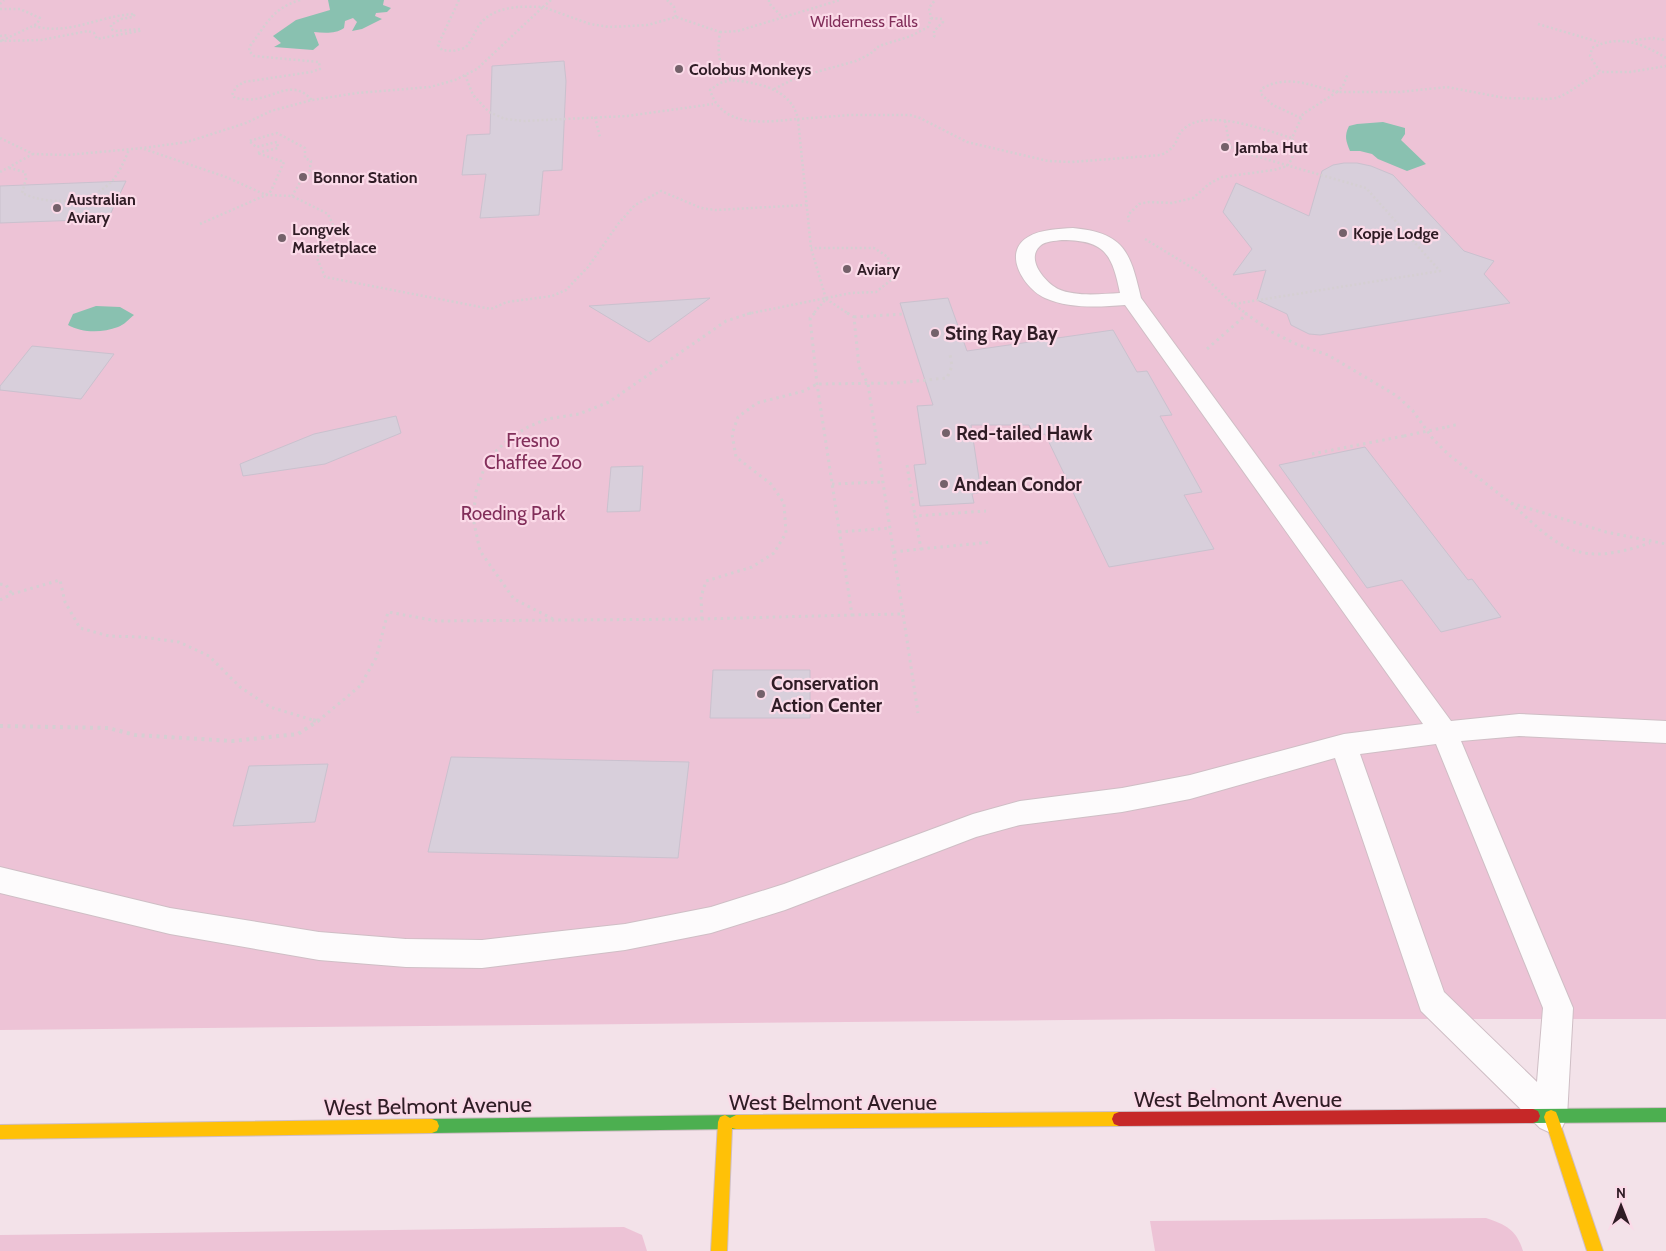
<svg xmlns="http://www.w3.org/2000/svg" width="1666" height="1251" font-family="Cabin,sans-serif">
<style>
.green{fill:#edc3d6}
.water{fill:#89c1b0}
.building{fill:#d8cfdb;stroke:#cac1ce}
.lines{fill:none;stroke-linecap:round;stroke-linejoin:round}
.lane-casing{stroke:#cfbec5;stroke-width:2}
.fast-casing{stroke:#cfbec5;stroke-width:2}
.slow-casing{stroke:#cfbec5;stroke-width:2}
.jam-casing{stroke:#cfbec5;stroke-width:2}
.path-far2{stroke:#d5cfd2;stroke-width:2.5;stroke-dasharray:2 2.5;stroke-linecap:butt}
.path-far1{stroke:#d5cfd2;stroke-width:3;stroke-dasharray:2.5 4;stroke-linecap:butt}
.path{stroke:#d5cfd2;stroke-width:4;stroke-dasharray:3 4.5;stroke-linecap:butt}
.lane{fill:#fdfbfc;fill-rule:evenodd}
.fast{fill:#4caf50;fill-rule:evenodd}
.slow{fill:#ffc107;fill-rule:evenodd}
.jam{fill:#c62828;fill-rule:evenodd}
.path-bridge{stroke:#d5cfd2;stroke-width:3;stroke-dasharray:2.5 4;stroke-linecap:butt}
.poi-dot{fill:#74616a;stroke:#fbdae8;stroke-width:2}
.labels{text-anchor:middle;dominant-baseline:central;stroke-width:4.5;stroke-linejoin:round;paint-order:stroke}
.far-park-label{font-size:16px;fill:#822e5a;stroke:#fbdae8}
.far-poi-label{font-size:16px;font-weight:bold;fill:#2f1c25;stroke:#fbdae8;text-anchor:start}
.poi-label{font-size:19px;font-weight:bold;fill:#2f1c25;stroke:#fbdae8;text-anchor:start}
.park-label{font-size:19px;fill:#822e5a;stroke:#fbdae8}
.near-street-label{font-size:22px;fill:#2f1c25;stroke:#fbdae8}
</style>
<rect width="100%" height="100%" fill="#f3e2e9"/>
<!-- green -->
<g class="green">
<path d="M0,0h1666v1019h-496l-1170,11z"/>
<path d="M1486,1218c20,7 30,11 37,33h-368l-5,-30z"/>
<path d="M624,1227l18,8 5,16h-647v-16z"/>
</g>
<!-- water -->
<g class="water">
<path d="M328,0h56l-1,5 8,3 -4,4 -11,1 -1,3 7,3 -20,10 -10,2 5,-9 -4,-4 -8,3 -1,7c-8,6 -20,5 -30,4l5,13 -6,5 -39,-3 7,-4 -8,-7 23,-16 34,-10z"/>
<path d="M1383,122l22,6v6l-4,6 25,24 -19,7 -29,-12 -6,-5 -12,-3h-10c-4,-10 -6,-15 -1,-25l8,-2z"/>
<path d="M96,306l24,1 14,8c-5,4 -10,10 -16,12 -16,6 -36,6 -50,-2l5,-11z"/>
</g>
<!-- building -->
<g class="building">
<path d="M564,61l2,20 -4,89 -19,1 -4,44 -59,3 6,-44 -24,1 5,-40 23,-1 2,-68z"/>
<path d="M1344,163h13l14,3 22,9 71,76 30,10 -10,13 26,29 -190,32 -11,-1 -18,-9 -4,-11 -30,-14 9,-30 -33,5 19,-26 -29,-37 13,-29 73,33 13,-45 11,-6z"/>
<path d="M126,181l-18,38 -108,4v-37z"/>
<path d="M710,298l-61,44 -60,-36z"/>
<path d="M948,298l19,53 146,-21 24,42 10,-1 25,44 -12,1 42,76 -18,3 30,54 -105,18 -64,-133 -11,2 -5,-11h-58l10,67 -9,2 2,9 -54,3 -6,-41 12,-1 -9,-58 16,-1 -33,-102z"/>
<path d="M32,346l82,8 -33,45 -81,-9v-4z"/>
<path d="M396,416l5,17 -76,31 -82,12 -3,-12 74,-30z"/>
<path d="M1365,447l103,133 4,-1 29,38 -60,15 -39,-52 -35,8 -88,-123z"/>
<path d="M643,466l-3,45 -33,1 4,-45z"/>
<path d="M713,670h97v48h-100z"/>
<path d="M451,757l238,5 -11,96 -250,-6z"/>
<path d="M328,764l-13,58 -82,4 16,-60z"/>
</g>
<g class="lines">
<defs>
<path id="lane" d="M1073,228c52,5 57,24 68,70l310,423 68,-7 147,7v22l-147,-7 -58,5 112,267 -6,109 -5,11 -11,5 -11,-5 -119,-117 -86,-253 -145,41 -68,13 -102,13 -44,12 -191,73 -74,23 -86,17 -143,18 -76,-1 -87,-7 -149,-26 -170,-41v-26l170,41 149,24 87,7 76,1 143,-16 86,-17 73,-23 189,-70 47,-13 102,-13 68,-13 154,-41 79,-10 -298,-419c-26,2 -55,4 -80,-7 -20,-9 -44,-45 -17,-61 13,-8 31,-8 45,-9zM1062,240c43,0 50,14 58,53 -19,1 -44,4 -62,-4 -12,-6 -33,-29 -18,-43 5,-5 15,-5 22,-6zM1436,744l107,264 -6,74 -93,-90 -84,-238z"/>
<g id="fast">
<path d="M1666,1108v14l-133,1 -5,-2 -2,-5 2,-5 5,-2z"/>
<path d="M736,1115l5,2 2,5 -2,5 -5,2 -304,4 -5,-2 -2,-5 2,-5 5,-2z"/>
</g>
<g id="slow">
<path d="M1551,1110l5,2 2,5 45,134h-16l-43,-134 2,-5z"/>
<path d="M1119,1112l5,2 2,5 -2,5 -5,2 -383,3 -4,-1 -5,123h-16l7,-129 2,-5 5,-2 5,3 6,-3z"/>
<path d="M432,1119l5,2 2,5 -2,5 -5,2 -432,6v-14z"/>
</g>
<path id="jam" d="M1533,1109l5,2 2,5 -2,5 -5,2 -414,3 -5,-2 -2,-5 2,-5 5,-2z"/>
</defs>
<!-- lane casing -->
<use href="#lane" class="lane-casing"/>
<!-- fast casing -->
<use href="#fast" class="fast-casing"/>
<!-- slow casing -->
<use href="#slow" class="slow-casing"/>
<!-- jam casing -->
<use href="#jam" class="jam-casing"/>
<!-- path-far2 -->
<g class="path-far2">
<path d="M300,0c-29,9 -33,24 -50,46l-1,5 5,5 65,6 1,7 -9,3 -67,10 -8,5 -4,8 3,3c7,1 14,2 20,1 23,-3 37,-20 57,1"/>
<path d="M459,0l-21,45 4,5 11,1 12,-3c7,-7 9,-16 15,-24 14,-18 41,-18 62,-17"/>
<path d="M551,0l-8,7 47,17 19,3 39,-2 28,-8 44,15c-3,20 -2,32 11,48 27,3 60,8 67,39l52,-4h60l10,3 47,24 81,19 24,1 89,-7c21,-10 12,-19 25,-28 24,-18 79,3 106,11"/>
<path d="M667,0l7,7 2,10"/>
<path d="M769,0v3l13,14"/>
<path d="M0,4l4,-4"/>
<path d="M0,9h20l20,9 -3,6 -36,17"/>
<path d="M931,18l11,1 1,3 -9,9v5l2,1"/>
<path d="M1538,24l61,18"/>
<path d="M720,32l18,-1 102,-31"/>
<path d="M0,36l9,-1"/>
<path d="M1635,40l18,-2 13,2"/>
<path d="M0,41l41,-1 47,-9 6,2 3,6 42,-8 2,-2 -26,2 -4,-2v-4l10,-6 12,-2 2,-3c-35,1 -65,22 -101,12"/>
<path d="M1666,58c-24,-15 -47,-24 -74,-10l-2,8 10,16h30l36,-6"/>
<path d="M465,75l8,20 16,17 16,7 18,2 104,-5 86,-12"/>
<path d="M731,80l-11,3 -10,7c12,39 55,32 88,29l13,129 15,51 -13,15"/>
<path d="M774,89l24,-12 58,-16 14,-7 9,-8 32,-10 17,-9 3,-9 -2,-10 6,-8"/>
<path d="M595,117l5,20"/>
<path d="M1301,118l-28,-13 -12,-11v-5c26,-15 49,-4 76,3l6,-6 5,-13"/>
<path d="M1225,121l5,26 18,7 118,34 74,83 -206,33"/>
<path d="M0,138l33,16 34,1 76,-7 44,-6 59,-19 25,-12 41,-11 45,-7 73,-6 25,-7 22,-11 66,-62"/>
<path d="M144,149l82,28 40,18 5,-4 13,-29 -27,-9 21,-5 -1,-6 -21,5 -7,-6 28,-8 28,15v10l6,3 -2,14 -7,4 -10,17"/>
<path d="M9,168l16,4 1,7 -4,14c27,13 70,11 91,-13 7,-9 12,-20 16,-31"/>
<path d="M0,172l33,-18"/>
<path d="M1129,222l-1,-7 11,-11 10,-2 23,1 21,-5 16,-14 13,-7 52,-7 13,-4 5,-7 2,-8 -2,-13 11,-24 34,-22h63l47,-5 58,11 42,1 10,-1 10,-5 33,-21"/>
<path d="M200,224l66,-29 26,1 36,18 6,13 -17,31 8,19 166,32 16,-7 45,-6 14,-6 22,-23 30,-43 17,-19 26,-14 40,17 14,2 91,-5"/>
<path d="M1145,239l54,33 34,32 14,10"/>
<path d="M826,299l23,15"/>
<path d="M747,314l104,-21 25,-1 15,-12 -3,-23 -14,-9h-63"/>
</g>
<!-- path-far1 -->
<g class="path-far1">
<path d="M847,313l7,4 5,50 9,17 35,230"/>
<path d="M1245,313l27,19 24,12 32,11 69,41 16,15 20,28 16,16 62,48 95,29 60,12"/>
<path d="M854,317l50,-3"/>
<path d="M1207,349l40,-35"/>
<path d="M1447,427l12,-3"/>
<path d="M1312,454l92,-18"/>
<path d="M907,465l8,51"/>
<path d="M832,484l50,-2"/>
<path d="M1511,503c51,48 68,64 139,40"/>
<path d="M839,532l51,-4"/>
<path d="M921,549l71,-7"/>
<path d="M894,552l27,-3 -6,-33 71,-5"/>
<path d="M0,584l6,1 6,9"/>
<path d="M0,600l12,-6 48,-14 5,22 15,26 29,8 33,1 37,5 30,14 31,31 30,20 46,14"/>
<path d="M852,615l51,-1 15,99"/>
<path d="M553,619l-39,-20 -34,-48 -7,-33 3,-26 9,-26 9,-13 16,-15 18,-11 19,-8 32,-5 30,-12 117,-81 25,-8"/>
<path d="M702,619l-1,-22 5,-16 46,-14 22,-14 12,-20 -2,-30 -13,-19 -35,-27 -4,-23 6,-17 19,-14 47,-12 13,-7 80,-1 50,-5 5,-12 -2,-12"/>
<path d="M318,721l42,-35 16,-28 12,-46 49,9 265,-2 150,-4 -35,-231 -7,-66 5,-5"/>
</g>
<!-- path -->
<g class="path">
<path d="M313,720l3,1"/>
<path d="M0,726l108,2 27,7 98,6 65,-7 21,-14"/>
</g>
<!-- lane -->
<use href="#lane" class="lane"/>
<!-- fast -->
<use href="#fast" class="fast"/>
<!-- slow -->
<use href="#slow" class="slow"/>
<!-- jam -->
<use href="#jam" class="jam"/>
<!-- path-bridge -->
<path class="path-bridge" d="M1404,436l43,-9"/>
</g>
<!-- markers -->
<g class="poi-dot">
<circle cx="679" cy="69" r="5"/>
<circle cx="1225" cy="147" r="5"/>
<circle cx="303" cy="177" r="5"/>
<circle cx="57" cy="208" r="5"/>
<circle cx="1343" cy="233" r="5"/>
<circle cx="282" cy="238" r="5"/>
<circle cx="847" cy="269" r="5"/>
<circle cx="935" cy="333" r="5"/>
<circle cx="946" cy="433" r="5"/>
<circle cx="944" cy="484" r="5"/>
<circle cx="761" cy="694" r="5"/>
</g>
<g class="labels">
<!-- far-park labels -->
<g class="far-park-label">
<text x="864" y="21">Wilderness Falls</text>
</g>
<!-- far-poi labels -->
<g class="far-poi-label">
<text x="689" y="69">Colobus Monkeys</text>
<text x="1235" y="147">Jamba Hut</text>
<text x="313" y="177">Bonnor Station</text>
<text x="67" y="199">Australian<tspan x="67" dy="18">Aviary</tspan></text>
<text x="292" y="229">Longvek<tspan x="292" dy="18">Marketplace</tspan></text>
<text x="1353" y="233">Kopje Lodge</text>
<text x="857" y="269">Aviary</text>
</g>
<!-- poi labels -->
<g class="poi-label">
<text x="945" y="333">Sting Ray Bay</text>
<text x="956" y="433">Red-tailed Hawk</text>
<text x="954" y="484">Andean Condor</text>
<text x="771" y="683">Conservation<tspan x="771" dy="22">Action Center</tspan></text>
</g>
<!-- park labels -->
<g class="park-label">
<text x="533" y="440">Fresno<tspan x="533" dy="22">Chaffee Zoo</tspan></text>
<text x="513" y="513">Roeding Park</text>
</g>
<!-- near-street labels -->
<g class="near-street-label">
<text x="1238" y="1099">West Belmont Avenue</text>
<text x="833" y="1102">West Belmont Avenue</text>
<text transform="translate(428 1106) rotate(-1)">West Belmont Avenue</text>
</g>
</g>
<!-- north arrow -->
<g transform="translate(1621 1206)" stroke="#fbdae8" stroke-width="4" paint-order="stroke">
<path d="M0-4L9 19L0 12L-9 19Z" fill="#2f1c25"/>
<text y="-8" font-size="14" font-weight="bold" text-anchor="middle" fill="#2f1c25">N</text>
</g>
</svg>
